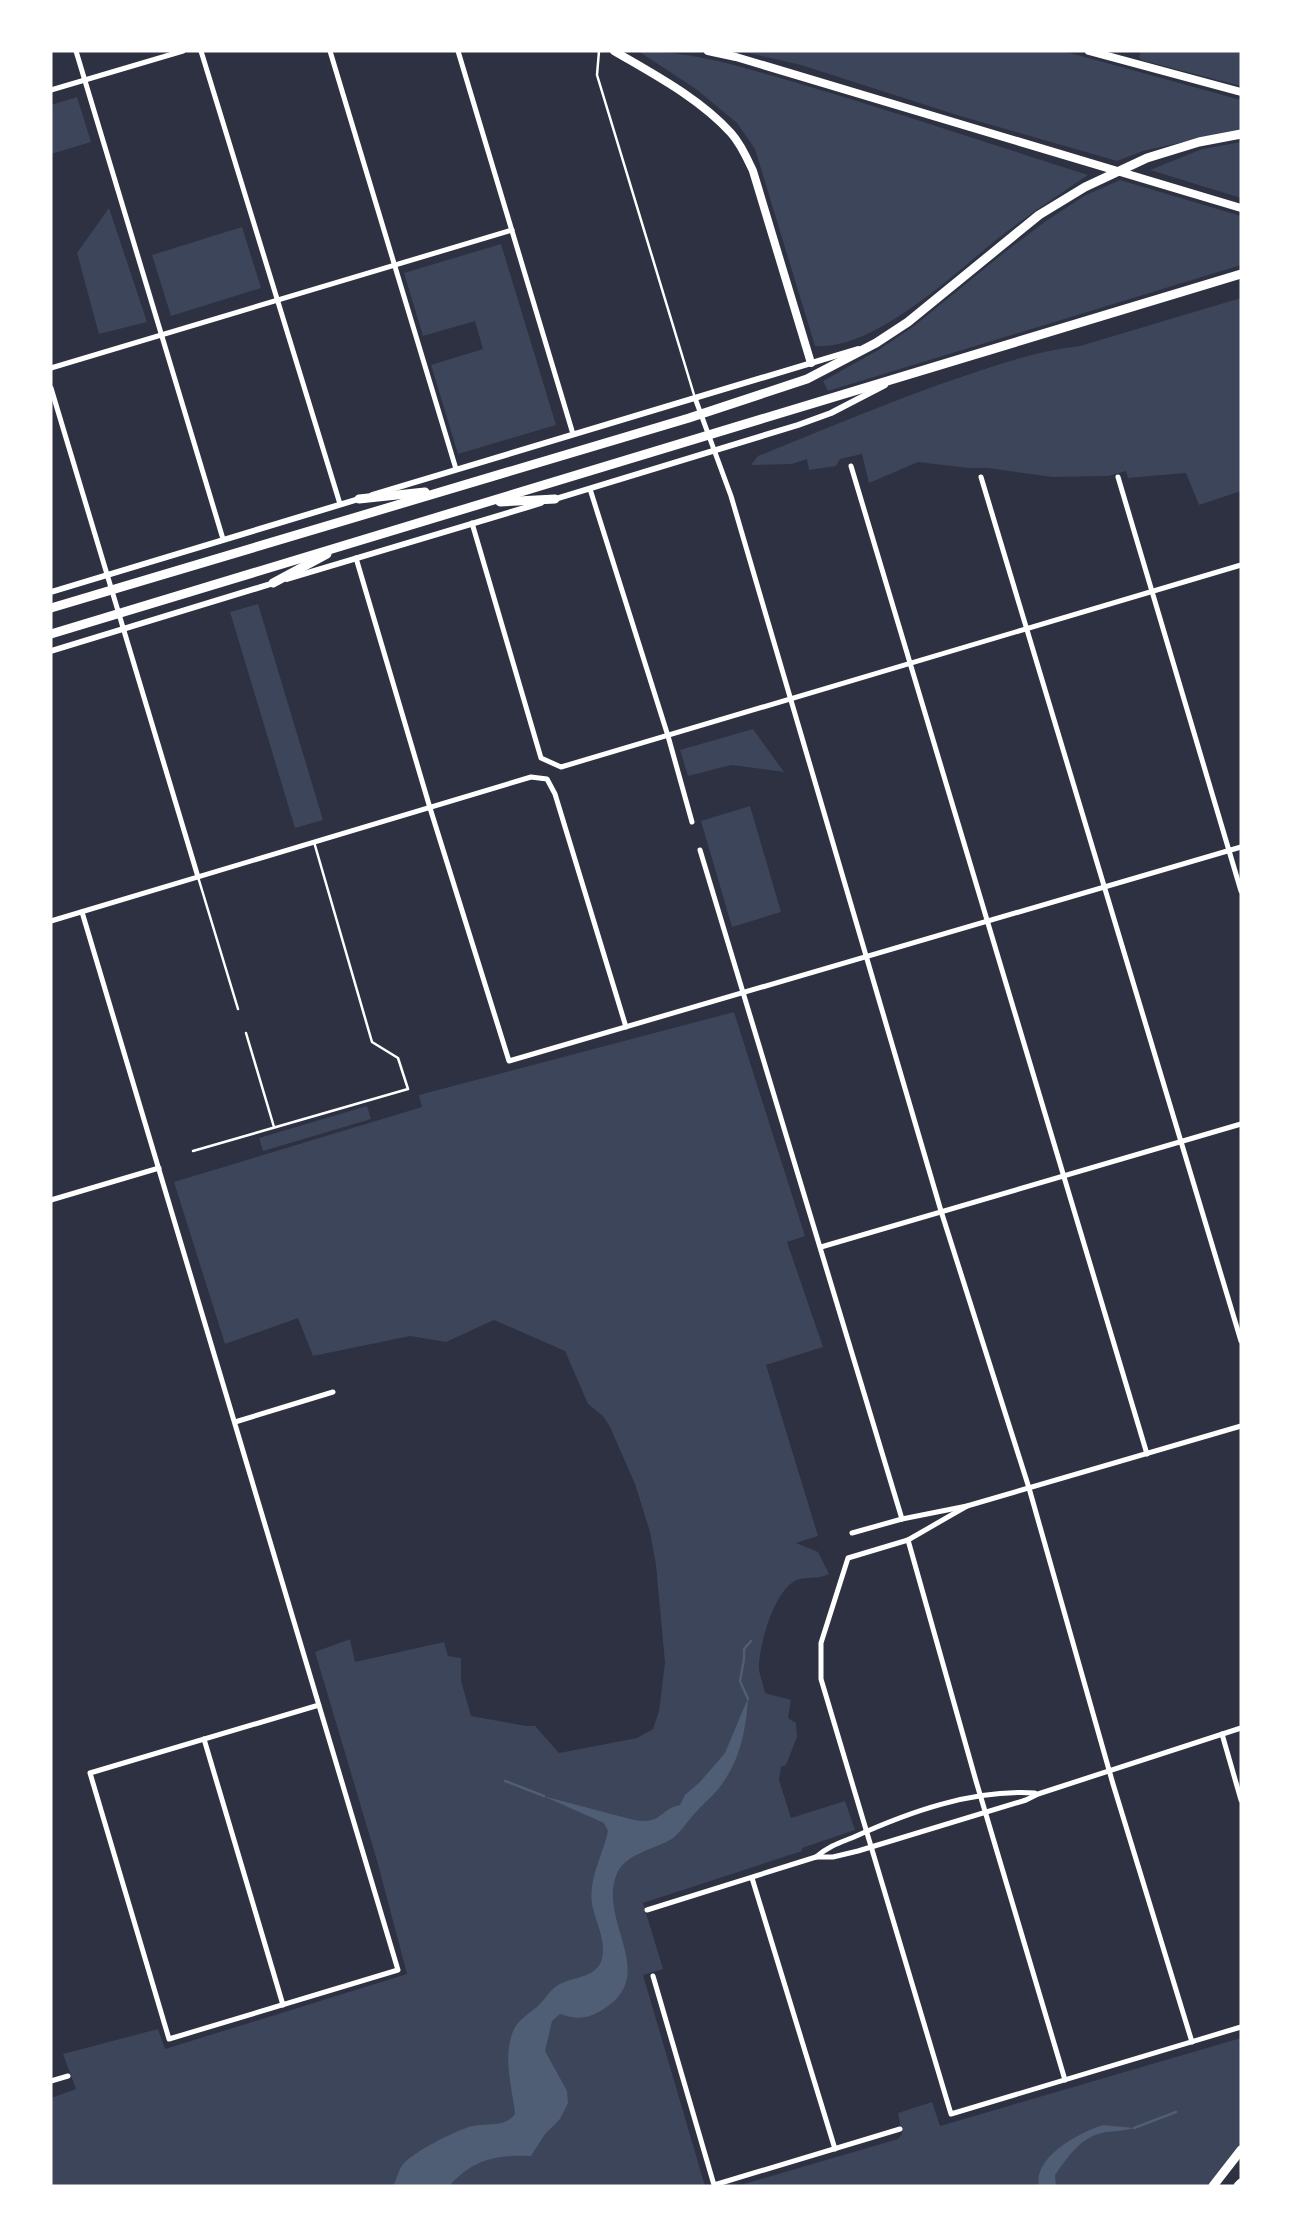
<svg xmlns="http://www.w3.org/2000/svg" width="1292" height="2237" font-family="'Nunito Sans',sans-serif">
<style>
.green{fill:#3c4559}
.water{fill:#4f5d75}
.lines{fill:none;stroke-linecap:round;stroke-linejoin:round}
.stream{stroke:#4f5d75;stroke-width:2.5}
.service{stroke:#fff;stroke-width:2.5}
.minor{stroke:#fff;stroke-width:5}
.tertiary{stroke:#fff;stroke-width:6}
.primary{stroke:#fff;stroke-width:8}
.trunk{stroke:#fff;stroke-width:9}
.motorway{stroke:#fff;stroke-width:9}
</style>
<rect width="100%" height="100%" fill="#2d3142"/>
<!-- green -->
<g class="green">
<path d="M638,51c59,0 110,18 166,34 95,28 189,60 284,90 -31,21 -62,41 -92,65 -43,35 -123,111 -181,106l-60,-197 -18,-26 -41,-34z"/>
<path d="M740,51h323l178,49v29l-98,22 -26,10 -157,-45 -159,-51z"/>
<path d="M1141,51h100v35l-100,-26 -2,-3z"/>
<path d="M77,97l14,45 -40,12v-49z"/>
<path d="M1241,142v56l-91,-28 52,-21z"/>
<path d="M1120,180l121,36v49l-413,126 -5,-10 57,-32 34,-23 92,-75 40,-30 38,-25z"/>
<path d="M109,208l38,114 -48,12 -22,-81z"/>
<path d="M242,227l19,61 -90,28 -19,-61z"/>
<path d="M501,244l55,181 -98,29 -27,-89 52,-16 -8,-28 -52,15 -19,-63z"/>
<path d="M1241,298v193l-42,14 -13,-32 -58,5 -2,-7 -18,5 -56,1 -64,-9h-20l-50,-6 -49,21 -7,-29 -22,5 -4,7 -27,4 -2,-11 -15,5 -41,1 7,-9c70,-28 140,-58 212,-82 36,-12 72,-24 110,-28z"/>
<path d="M258,604l65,216 -28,8 -65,-216z"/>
<path d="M753,729l31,43 -53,-7 -43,11 -8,-26z"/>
<path d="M750,806l31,106 -49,15 -31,-106z"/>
<path d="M734,1012l71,224 -18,6 36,105 -57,18 52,171 -22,7 22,9 11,22c-12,6 -21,2 -32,6 -22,8 -38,65 -38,87 0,8 5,18 6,26l26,7 -3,18 8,5 1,14 -11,28 -5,2 -2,13 12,38 54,-17 10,29 -53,18v3l-159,52 20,66 -20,6 62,211h-654v-88l25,-9 -13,-35 95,-25 7,20 242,-75 -29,-110 -63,-212 35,-13 5,23 89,-20 4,14 13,2v23l10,35 55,10h9l24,27 78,-15 16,-9 6,-18 6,-48 -9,-98 -6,-33 -15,-48 -25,-57 -7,-11 -15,-12 -23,-53 -71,-31 -48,22 -36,-6 -97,20 -15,-38 -73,26 -51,-162 248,-75 -3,-12z"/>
<path d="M367,1106l4,13 -108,32 -4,-13z"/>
<path d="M1241,2038v113l-28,35h-476l161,-47 4,-5 -4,-21 34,-11 8,24z"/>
</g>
<!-- water -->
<g class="water">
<path d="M748,1698c-2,32 -8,64 -29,90 -6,8 -15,15 -22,23 -10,10 -17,24 -29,30 -17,9 -45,14 -52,35 -17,45 42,98 -11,132 -15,11 -28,12 -45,6l-8,7 -7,30 22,40 1,12 -8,16 -15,15 -14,22c-37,-1 -57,3 -82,30h-56c4,-7 6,-19 12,-24 14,-13 46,-29 64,-35 15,-5 35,2 46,-13 -3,-28 -13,-59 -1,-85 5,-10 16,-16 24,-23 10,-9 12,-19 27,-24 12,-5 30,-6 36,-20 7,-20 -6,-40 -9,-58 -4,-25 11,-49 16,-73l-4,-8 -61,-27 91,24c29,5 25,-11 46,-15l5,-10 15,-13 25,-29z"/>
<path d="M1103,2125l31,3c-10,3 -17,3 -28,4 -25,4 -37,24 -51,43l1,11h-17c-6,-29 41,-54 64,-61z"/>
</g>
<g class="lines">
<!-- stream -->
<g class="stream">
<path d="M748,1699l-8,-18 4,-22v-10l7,-8"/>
<path d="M505,1781l39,15"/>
<path d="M1134,2128l42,-16"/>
</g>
<!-- service -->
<g class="service">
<path d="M599,51l-2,24 98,323"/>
<path d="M198,877l40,132"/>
<path d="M246,1033l28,94"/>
<path d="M193,1151l215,-62 -10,-31 -26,-16 -58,-200"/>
</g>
<!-- minor -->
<g class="minor">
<path d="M76,51l147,488"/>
<path d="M201,51l139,453"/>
<path d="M330,51l126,418"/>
<path d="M458,51l115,383"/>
<path d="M51,90l132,-39"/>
<path d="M51,368l461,-138"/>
<path d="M51,388l147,489"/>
<path d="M695,398l36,98 210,715 88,277 84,296 79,258"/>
<path d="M851,466l296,988"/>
<path d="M981,477l260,864"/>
<path d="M1118,477l123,414"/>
<path d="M590,489l78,247 24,86"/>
<path d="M472,523l69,235 20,9 680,-202"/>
<path d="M356,558l74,250 79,253 732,-214"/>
<path d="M700,850l202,669"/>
<path d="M82,912l316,1058 -229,69 -79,-266 229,-68"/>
<path d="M51,921l480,-144 16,2 8,15 71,233"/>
<path d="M51,1200l108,-32"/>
<path d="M821,1247l420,-123"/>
<path d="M235,1422l98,-30"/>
<path d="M967,1506l-59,34 -60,18 -27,85v36l130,435 290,-87"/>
<path d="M852,1533l50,-14 65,-13 274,-80"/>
<path d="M908,1540l68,241 89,299"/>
<path d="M1222,1734l19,66"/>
<path d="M204,1739l79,266"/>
<path d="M816,1857c13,-11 23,-14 38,-20 55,-25 119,-48 181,-44"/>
<path d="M752,1878l83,271"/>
<path d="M647,1910l169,-53h17l25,-6 168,-51 12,-6 203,-66"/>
<path d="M653,1976l61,209 186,-56"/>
<path d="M51,2081l17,-5"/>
</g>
<!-- tertiary -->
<g class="tertiary">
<path d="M372,495l486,-146"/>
<path d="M552,500l246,-75 33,-12 54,-28"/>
<path d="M287,579l254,-76"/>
<path d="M51,592l311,-94"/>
<path d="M51,651l226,-69"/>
</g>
<!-- primary -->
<g class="primary">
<path d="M614,51c41,24 85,47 117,82 10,11 16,25 22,38l58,192"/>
<path d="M708,51l28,6 505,151"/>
<path d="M1089,51l152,41"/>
</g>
<!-- trunk -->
<g class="trunk">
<path d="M359,499l66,-7"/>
<path d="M500,502l55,-3"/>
<path d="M273,583l54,-29"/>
<path d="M51,608l638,-190 118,-39 69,-36 32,-21 131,-107 46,-28 62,-29 52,-16 42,-8"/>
<path d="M51,634l1190,-360"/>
</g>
<!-- motorway -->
<g class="motorway">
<path d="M1213,2186l28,-36"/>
<path d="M1238,2186l3,-3"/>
</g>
</g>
<!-- border -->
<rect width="1292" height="2237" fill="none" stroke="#ffffff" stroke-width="105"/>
</svg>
